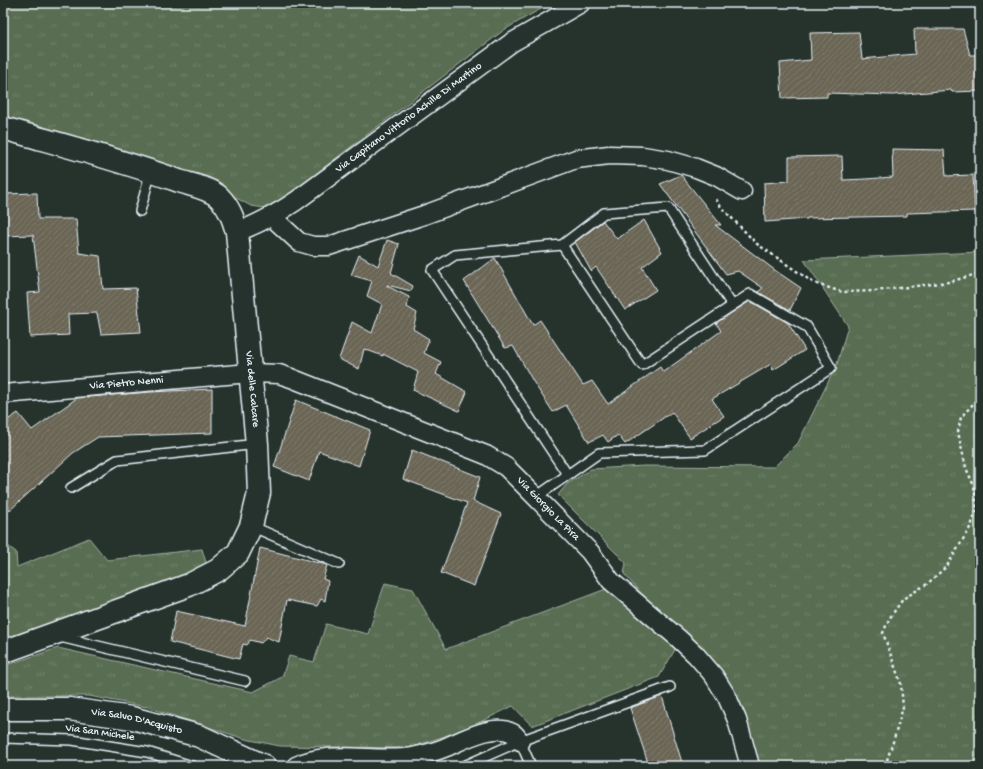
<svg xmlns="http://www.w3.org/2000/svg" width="983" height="769" font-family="'Gochi Hand',sans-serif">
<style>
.grass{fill:url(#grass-tufts);stroke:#a0afa4}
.building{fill:url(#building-hatch);stroke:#e8f1f8}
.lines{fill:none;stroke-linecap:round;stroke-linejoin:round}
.lane-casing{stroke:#e8f1f8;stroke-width:12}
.street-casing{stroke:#e8f1f8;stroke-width:21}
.secondary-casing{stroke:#e8f1f8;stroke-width:25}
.path{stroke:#e8f1f8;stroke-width:2.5;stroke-dasharray:3 3;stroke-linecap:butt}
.lane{stroke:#26332d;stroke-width:9}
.street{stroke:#26332d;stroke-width:18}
.secondary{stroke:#26332d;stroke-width:22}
.labels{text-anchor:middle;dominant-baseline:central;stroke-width:3.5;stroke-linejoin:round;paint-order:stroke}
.street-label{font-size:11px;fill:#e8f1f8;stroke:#26332d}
</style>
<defs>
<pattern id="grass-tufts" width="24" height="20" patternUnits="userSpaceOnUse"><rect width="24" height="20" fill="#596d51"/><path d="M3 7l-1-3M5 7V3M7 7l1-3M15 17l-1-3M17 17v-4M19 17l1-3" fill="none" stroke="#71826b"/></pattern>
<pattern id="building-hatch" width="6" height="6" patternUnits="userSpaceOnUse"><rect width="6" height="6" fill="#6b6554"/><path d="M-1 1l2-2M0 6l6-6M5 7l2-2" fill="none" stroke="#807c6d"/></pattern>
</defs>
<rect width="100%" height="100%" fill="#26332d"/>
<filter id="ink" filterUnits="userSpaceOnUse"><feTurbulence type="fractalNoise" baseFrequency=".025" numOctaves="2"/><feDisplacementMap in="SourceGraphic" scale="8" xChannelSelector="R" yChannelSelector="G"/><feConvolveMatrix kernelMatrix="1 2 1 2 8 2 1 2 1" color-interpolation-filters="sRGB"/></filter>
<g filter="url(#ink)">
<!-- grass -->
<g class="grass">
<path d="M3,3h551l-17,8 -33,19 -216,165 -23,13 -14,-2 -24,-13 -224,-56z"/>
<path d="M980,252v514h-224l-15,-60 -17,-30 -25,-30 -59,-54 -16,-18 2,-11 -68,-68 9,-11 24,-15 53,-3 130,1 24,-24 39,-79 11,-38 -44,-66z"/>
<path d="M89,538l18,22 95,-11 5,17 -30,14 -174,59v-92l5,-1 8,6 1,15z"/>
<path d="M385,583l28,6 33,60 160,-60 70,59 -17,29 -127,49 -19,-20 -47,23 -57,19 -72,-1 -57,-1 -35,-7 -98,-32 -58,-11h-86v-30l55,-18 195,44 29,-15 7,-21 25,6 12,-38 42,10z"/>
</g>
<!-- building -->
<g class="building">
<path d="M914,29h49l7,26h10v36l-28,1 -1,-2 -58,5 -66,-2v4l-45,1 -2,-35 31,-3 -1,-27 49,-1 3,27 53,-5z"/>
<path d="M892,149l52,1 2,26 27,-1 2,36 -68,2v3l-100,2v1l-42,3 -1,-39 25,-2v-24l53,-1 1,24 23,-1 27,-2z"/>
<path d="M681,175l40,50h-6l61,46 25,17 -11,22 -32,-18 5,-4 -25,-17 -12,3 -66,-90z"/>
<path d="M37,193l1,26h38l3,34 21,3 3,33 33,-1 5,44 -40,2 -4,-21 -29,1 1,21 -39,2 -3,-44 13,-1 -7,-57 -30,1v-42z"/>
<path d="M644,220l18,32 -20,15 14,23 -31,20 -29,-43 -5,4 -16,-29 28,-21 14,18z"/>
<path d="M387,240l12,4 -8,29 22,13 -2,5 -24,-6v1l22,11 -2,10 10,6 -4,16 16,10 -5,14 17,9 -5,12 31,18 -8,19 -46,-21 5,-18 -35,-18v2l-19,-7 -5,20 -20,-10 13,-37 20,11 10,-29 -15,-8 5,-15 -21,-6 8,-20 19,11z"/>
<path d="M495,258l38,67 7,-5 43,65 9,-4 16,23 52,-37 3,5 58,-41 -5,-8 34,-22 38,22 17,27 -32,20 -2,-6 -59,35 12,17 -34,22 -18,-26 -47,32 -7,-9 -10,7 -5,-7 -14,7 -23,-37 -13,7 -19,-29 -21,-37 -8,2 -41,-67z"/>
<path d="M212,389v44l-114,4 -25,16 -63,57 -7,-9v-78l15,-10 14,17 45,-32 73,-6z"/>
<path d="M296,400l74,30 -11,36 -40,-15 -10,30 -35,-14z"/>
<path d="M412,450l68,27 -7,24 28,13 -27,72 -33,-13 26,-70 -64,-24z"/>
<path d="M260,548l67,17 -4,14 5,2 -3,20 -4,-2 -4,7 -30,-6 -8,42 -13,-5 -5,6 -11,-3 -3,5 -4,-1 -4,15 -69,-17 6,-31 69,15z"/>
<path d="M662,696l21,70h-34l-19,-58z"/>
</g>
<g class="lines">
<defs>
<g id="lane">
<path d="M140,211l11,-40"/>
<path d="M567,474l-135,-204 23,-15 107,-10 42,-32 64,-5 64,97"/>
<path d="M71,488l46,-28 140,-16"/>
<path d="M536,497l63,-44 106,-3 126,-82 -24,-41 -57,-33 -108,71 -80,-120"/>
<path d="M251,526l88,38"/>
<path d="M60,637l185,44"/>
<path d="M3,738l69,2 75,12 45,14"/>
<path d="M520,741l11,25"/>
<path d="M464,766l56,-25 150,-54"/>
</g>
<g id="street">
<path d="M272,217l27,25 14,4h16l95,-31 152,-56 33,-4 34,1 25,4 28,8 20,8 26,15"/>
<path id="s1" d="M237,232c21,-8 40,-18 59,-31l215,-158 70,-40"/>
<path id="s2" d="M3,394l247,-21 29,1 12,4 195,77 20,12 16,16 68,69 21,29 67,57 18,17 18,21 13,21 10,23 13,46"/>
<path d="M296,766c32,-17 81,-3 116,-9 10,-2 22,-5 32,-9 17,-7 52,-27 70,-14 2,1 4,5 6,7"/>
</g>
<g id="secondary">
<path id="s3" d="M3,128c59,17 118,32 176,53 12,4 30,7 40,16 10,10 14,21 18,35l20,212 2,49 -8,33 -13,27 -20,17 -29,15 -186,67"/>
<path id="s4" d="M3,709h66l63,9 67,18 65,30"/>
</g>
</defs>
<!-- lane casing -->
<use href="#lane" class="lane-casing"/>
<!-- street casing -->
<use href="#street" class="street-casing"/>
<!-- secondary casing -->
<use href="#secondary" class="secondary-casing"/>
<!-- path -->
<g class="path">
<path d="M716,199l5,8 36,37 57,39 28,9 33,-1 74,-9 31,-9"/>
<path d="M885,766l9,-27 9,-32 -2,-23 -18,-51 6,-14 14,-20 24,-15 20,-18 24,-40 6,-17 -3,-23 -8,-18 -8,-36 3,-15 14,-15 5,-4"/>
</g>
<!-- lane -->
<use href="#lane" class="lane"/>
<!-- street -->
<use href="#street" class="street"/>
<!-- secondary -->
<use href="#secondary" class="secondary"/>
</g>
</g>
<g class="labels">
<!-- street labels -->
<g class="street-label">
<text stroke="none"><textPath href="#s1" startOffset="207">Via Capitano Vittorio Achille Di Martino</textPath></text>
<text stroke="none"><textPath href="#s2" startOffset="124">Via Pietro Nenni</textPath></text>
<text stroke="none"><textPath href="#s3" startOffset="425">Via delle Calcare</textPath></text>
<text stroke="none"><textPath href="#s2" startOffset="582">Via Giorgio La Pira</textPath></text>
<text stroke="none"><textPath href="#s4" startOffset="135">Via Salvo D'Acquisto</textPath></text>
<text transform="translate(100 733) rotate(8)">Via San Michele</text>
</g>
</g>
<!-- margin -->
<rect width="983" height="769" fill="none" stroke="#26332d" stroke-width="16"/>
<rect x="8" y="8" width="967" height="753" fill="none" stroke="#e8f1f8" stroke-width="1.5" filter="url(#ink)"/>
</svg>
